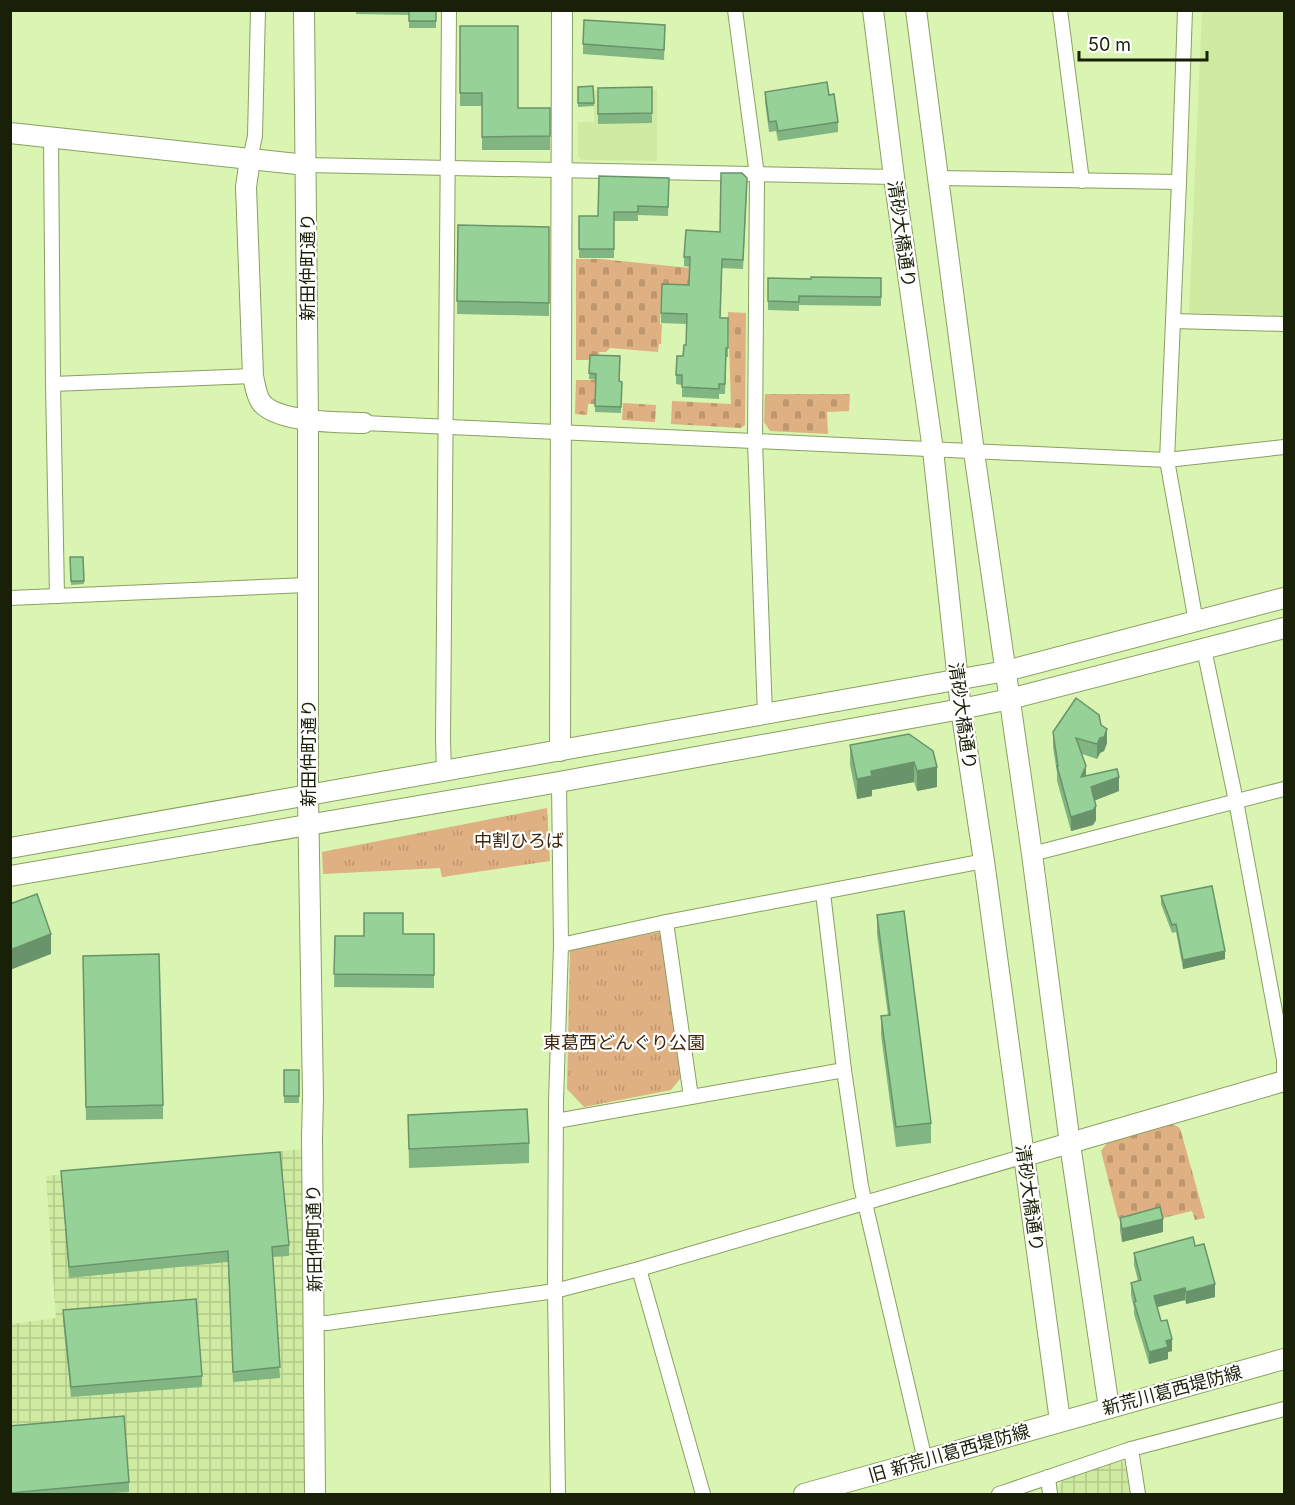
<svg xmlns="http://www.w3.org/2000/svg" width="1295" height="1505" font-family="Inter,'Noto Sans JP',sans-serif">
<style>
.built{fill:#cfeba1}
.industrial{fill:url(#industrial-grid)}
.cemetery{fill:url(#cemetery-stones)}
.park{fill:url(#park-tufts)}
.lines{fill:none;stroke-linecap:round;stroke-linejoin:round}
.street-casing{stroke:#89a061;stroke-width:16}
.secondary-casing{stroke:#89a061;stroke-width:22}
.street{stroke:#fff;stroke-width:14}
.secondary{stroke:#fff;stroke-width:20}
.wall{fill:#81b582}
.shaded-wall{fill:#69936a}
.building{fill:#96d297;stroke:#69936a;stroke-width:1.5}
.labels{text-anchor:middle;dominant-baseline:central;stroke-width:4.5;stroke-linejoin:round;paint-order:stroke}
.street-label{font-size:18px;fill:#182107;stroke:#fff}
.park-label{font-size:18px;fill:#3f270e;stroke:#fff}
</style>
<defs>
<pattern id="industrial-grid" width="8" height="8" patternUnits="userSpaceOnUse" patternTransform="scale(1.5)"><rect width="8" height="8" fill="#cfeba1"/><path d="M0 4h8M4 0v8" fill="none" stroke="#b1c989"/></pattern>
<pattern id="cemetery-stones" width="16" height="16" patternUnits="userSpaceOnUse" patternTransform="scale(1.5)"><rect width="16" height="16" fill="#dfb082"/><path d="M2 7V4a2 2 0 0 1 4 0v3zM10 15v-3a2 2 0 0 1 4 0v3z" fill="#bf976f"/></pattern>
<pattern id="park-tufts" width="24" height="20" patternUnits="userSpaceOnUse" patternTransform="scale(1.5)"><rect width="24" height="20" fill="#dfb082"/><path d="M3 7l-1-3M5 7V3M7 7l1-3M15 17l-1-3M17 17v-4M19 17l1-3" fill="none" stroke="#bf976f"/></pattern>
</defs>
<rect width="100%" height="100%" fill="#daf4b1"/>
<!-- built -->
<g class="built">
<path d="M1202,11h82v305l-95,-3z"/>
<path d="M594,90h63v71l-76,-1 -3,-3v-35h16z"/>
</g>
<!-- industrial -->
<g class="industrial">
<path d="M302,1149l4,345h-295l-1,-170 46,-6 -10,-142z"/>
<path d="M1120,1459l7,7 4,28h-73l-1,-6 8,-10z"/>
</g>
<!-- cemetery -->
<g class="cemetery">
<path d="M576,259h25l89,9 -1,26 -28,-1 -1,31h2l-1,20h-2l-1,8 -48,-4 -4,4h-7v8h-23z"/>
<path d="M728,312l18,1 -1,112 -4,3 -70,-4 1,-23 59,3z"/>
<path d="M576,380h19v24h-7l-1,11 -12,-1z"/>
<path d="M765,394h85l-1,17 -22,1 1,22 -58,-3 -6,-9z"/>
<path d="M623,403l33,2 -1,17 -33,-2z"/>
<path d="M1173,1124l7,4 25,90 -10,2 -3,-9 -33,8 -3,-11 -38,10 -17,-67 7,-9z"/>
</g>
<!-- park -->
<g class="park">
<path d="M547,808l3,53 -108,16 -2,-9 -117,6 -1,-22z"/>
<path d="M659,932l7,9 18,133 -13,16 -87,17 -17,-18 3,-140z"/>
</g>
<g class="lines">
<defs>
<g id="street">
<path d="M735,10l22,165 -2,267 10,273"/>
<path d="M1060,10l22,171"/>
<path d="M1185,10l-6,172 -12,278 29,162"/>
<path d="M51,138l2,246 4,212"/>
<path d="M250,159l5,-23 3,-126"/>
<path d="M306,165l588,12"/>
<path d="M938,178l241,4"/>
<path d="M1173,321l111,3"/>
<path d="M53,384l200,-8"/>
<path d="M364,423l803,37 117,-13"/>
<path d="M10,598l297,-13"/>
<path d="M1204,649l32,152 48,259v11"/>
<path d="M444,772l-1,-33 6,-729"/>
<path d="M1032,854l252,-65"/>
<path d="M823,893l21,177 17,116 64,274"/>
<path d="M666,922l25,175"/>
<path d="M561,945l105,-23 318,-61"/>
<path d="M556,1121l288,-51"/>
<path d="M639,1269l64,225"/>
<path d="M315,1323h12l228,-32 84,-22 386,-113"/>
<path d="M1131,1449l7,45"/>
<path d="M1048,1477l2,17"/>
<path d="M558,1494l-3,-203 1,-190 5,-156 -2,-163"/>
<path d="M999,1494l132,-45 153,-40"/>
</g>
<g id="secondary">
<path d="M304,10l4,411v374l5,302 -1,40 3,357"/>
<path d="M873,10l21,167 39,273 28,259 23,152 76,560"/>
<path d="M916,10l58,442 58,402 38,290 39,264"/>
<path d="M10,133l296,32"/>
<path d="M250,159l-4,28 7,189c2,9 3,19 8,26 15,21 79,20 103,21"/>
<path d="M560,751l2,-741"/>
<path d="M10,848l996,-177 278,-73"/>
<path d="M10,876l549,-94 402,-73 49,-10 274,-71"/>
<path d="M1025,1156l259,-75"/>
<path d="M804,1494l480,-135"/>
</g>
</defs>
<!-- street casing -->
<use href="#street" class="street-casing"/>
<!-- secondary casing -->
<use href="#secondary" class="secondary-casing"/>
<!-- street -->
<use href="#street" class="street"/>
<!-- secondary -->
<use href="#secondary" class="secondary"/>
</g>
<!-- wall -->
<g class="wall">
<path d="M356,10h80v18h-27v-13l-53,-1z"/>
<path d="M460,26l58,82h32v42h-68v-44h-22z"/>
<path d="M665,36l-1,24 -81,-6v-10z"/>
<path d="M593,86l1,20 -16,1v-20z"/>
<path d="M652,87v36l-54,1v-36z"/>
<path d="M765,92l64,3 9,27v10l-60,9 -2,-10 -7,1 -4,-30z"/>
<path d="M669,178l-1,38 -30,-1v6h-24v37h-35v-42h19z"/>
<path d="M747,188l-4,81 -21,-1 -2,50h8v39h-2l-1,37h-6v5l-37,-2v-12l-6,-1v-9l7,-19 3,-11 1,-21 -26,-1v-10l28,-28 1,-18 -6,-1v-9l36,-25z"/>
<path d="M458,225l91,2v89l-92,-2z"/>
<path d="M768,278l43,1 70,-1v28l-82,-1v6l-31,-1z"/>
<path d="M590,355l29,26 3,1 -1,31 -26,-1 1,-32 -7,-1z"/>
<path d="M70,557h13l1,27 -13,1z"/>
<path d="M1101,725l6,18 -3,8 -4,2 -3,6 -15,-5 4,22 33,15 -24,9 1,20 -3,5 -22,6 -14,-50v-8l-4,-26v-15z"/>
<path d="M909,734l28,53 -20,4 -3,-9 -42,8v6l-15,3 -7,-34v-20z"/>
<path d="M1161,896l64,63 -42,10 -7,-37 -4,1 -11,-29z"/>
<path d="M877,915l54,208v20l-35,4 -15,-112v-19l7,-1 -11,-81z"/>
<path d="M403,934h31v54l-100,-1 1,-51h29z"/>
<path d="M83,956l80,149v14l-77,1z"/>
<rect x="284" y="1070" width="15" height="33"/>
<path d="M408,1115l121,28v20l-120,5z"/>
<path d="M61,1171l228,74v11l-17,1 8,121 -47,4 -5,-120 -159,16z"/>
<path d="M1120,1218l43,14 -41,10 -2,-11z"/>
<path d="M1195,1246l20,51 -29,7 -1,-4 -28,7 4,14 11,30 -4,1v7l-19,5 -15,-50v-6l-3,-13v-12l7,-2 -4,-16v-12z"/>
<path d="M63,1310l139,66v11l-131,10 -8,-76z"/>
<path d="M10,1426l119,56v10l-29,2h-90z"/>
</g>
<!-- shaded-wall -->
<g class="shaded-wall">
<path d="M1107,729v14l-3,8 -4,2 -3,6v-15l3,-6z"/>
<path d="M914,762v20l-42,8v6l-15,3v-20l14,-8z"/>
<path d="M1086,766v15l-5,-4z"/>
<path d="M937,767v20l-20,4v-20z"/>
<path d="M1119,777v14l-28,11v-15z"/>
<path d="M1096,806v14l-3,5 -22,6v-14z"/>
<path d="M51,934v20l-41,16v-20z"/>
<path d="M1225,951v8l-42,10v-9z"/>
<path d="M1163,1219v13l-41,10v-13z"/>
<path d="M1215,1284v13l-29,7v-12z"/>
<path d="M1185,1288v12l-31,8v-12z"/>
<path d="M1172,1339v12l-4,1v7l-19,5v-12l17,-11z"/>
</g>
<!-- building -->
<g class="building">
<rect x="409" y="10" width="27" height="11"/>
<path d="M584,20l81,5 -1,25 -81,-6z"/>
<path d="M460,26h58v82h32v28l-68,1v-44h-22z"/>
<path d="M827,82l2,13 5,-1 4,28 -60,9 -2,-10 -7,1 -4,-30z"/>
<path d="M593,86l1,17h-16v-16z"/>
<path d="M652,87v26l-54,1v-26z"/>
<path d="M721,173h21l5,5 -4,82 -21,-1 -2,59h8v30h-2l-1,36h-6v5l-37,-2v-12h-6l1,-19h6l1,-11h2l1,-31 -26,-1 1,-29 27,1 1,-28h-6l2,-27 34,2z"/>
<path d="M599,176l70,2 -1,29 -30,-1v6h-24v37h-35v-33h19z"/>
<path d="M458,225l91,2v76l-92,-2z"/>
<path d="M811,277l70,1v19l-82,-1v6l-31,-1v-23l43,1z"/>
<path d="M590,355l30,1 -1,25 3,1 -1,25 -26,-1 1,-32 -7,-1z"/>
<path d="M70,557h13l1,24h-13z"/>
<path d="M1076,698l23,17 2,10 6,4 -3,8 -4,1 -3,6 -21,-6 10,28 -5,11 36,-8 2,8 -28,10 5,19 -3,4 -22,7 -14,-51h1l-5,-34z"/>
<path d="M909,734l24,17 4,16 -20,4 -3,-9 -43,9 1,5 -15,3 -7,-34z"/>
<path d="M1212,886l13,65 -42,9 -7,-36 -4,1 -11,-29z"/>
<path d="M37,894l14,40 -41,16v-46z"/>
<path d="M904,911l27,212 -35,4 -15,-111 9,-1 -13,-100z"/>
<path d="M364,913h39v21h31v41l-100,-1 1,-38h29z"/>
<path d="M159,954l4,151 -77,2 -3,-151z"/>
<rect x="284" y="1070" width="15" height="26"/>
<path d="M527,1109l2,34 -120,6 -1,-34z"/>
<path d="M280,1152l9,93 -17,2 8,120 -47,5 -5,-121 -159,16 -8,-96z"/>
<path d="M1160,1207l3,12 -41,10 -2,-11z"/>
<path d="M1193,1237l2,9 9,-2 11,40 -29,8 -1,-4 -31,8 7,25 6,-1 5,19 -6,2 2,6 -19,5 -15,-50 2,-1 -5,-18 10,-3 -7,-27z"/>
<path d="M196,1299l6,77 -131,11 -8,-77z"/>
<path d="M124,1416l5,66 -119,11v-67z"/>
</g>
<g class="labels">
<!-- street labels -->
<g class="street-label">
<text transform="translate(902 234) rotate(82)">清砂大橋通り</text>
<text transform="translate(307 267) rotate(-90)">新田仲町通り</text>
<text transform="translate(963 716) rotate(82)">清砂大橋通り</text>
<text transform="translate(308 753) rotate(-90)">新田仲町通り</text>
<text transform="translate(1030 1198) rotate(82)">清砂大橋通り</text>
<text transform="translate(314 1238) rotate(-91)">新田仲町通り</text>
<text transform="translate(1172 1390) rotate(-15)">新荒川葛西堤防線</text>
<text transform="translate(949 1453) rotate(-16)">旧 新荒川葛西堤防線</text>
</g>
<!-- park labels -->
<g class="park-label">
<text x="519" y="840">中割ひろば</text>
<text x="624" y="1042">東葛西どんぐり公園</text>
</g>
</g>
<!-- border -->
<rect width="1295" height="1505" fill="none" stroke="#182107" stroke-width="24"/>
<!-- scale -->
<path d="M1079 51v9h128v-9" fill="none" stroke="#182107" stroke-width="3"/>
<text x="1088" y="51" font-size="18" fill="#182107" stroke="#ffffff" stroke-width="4.5" paint-order="stroke">50 m</text>
</svg>
